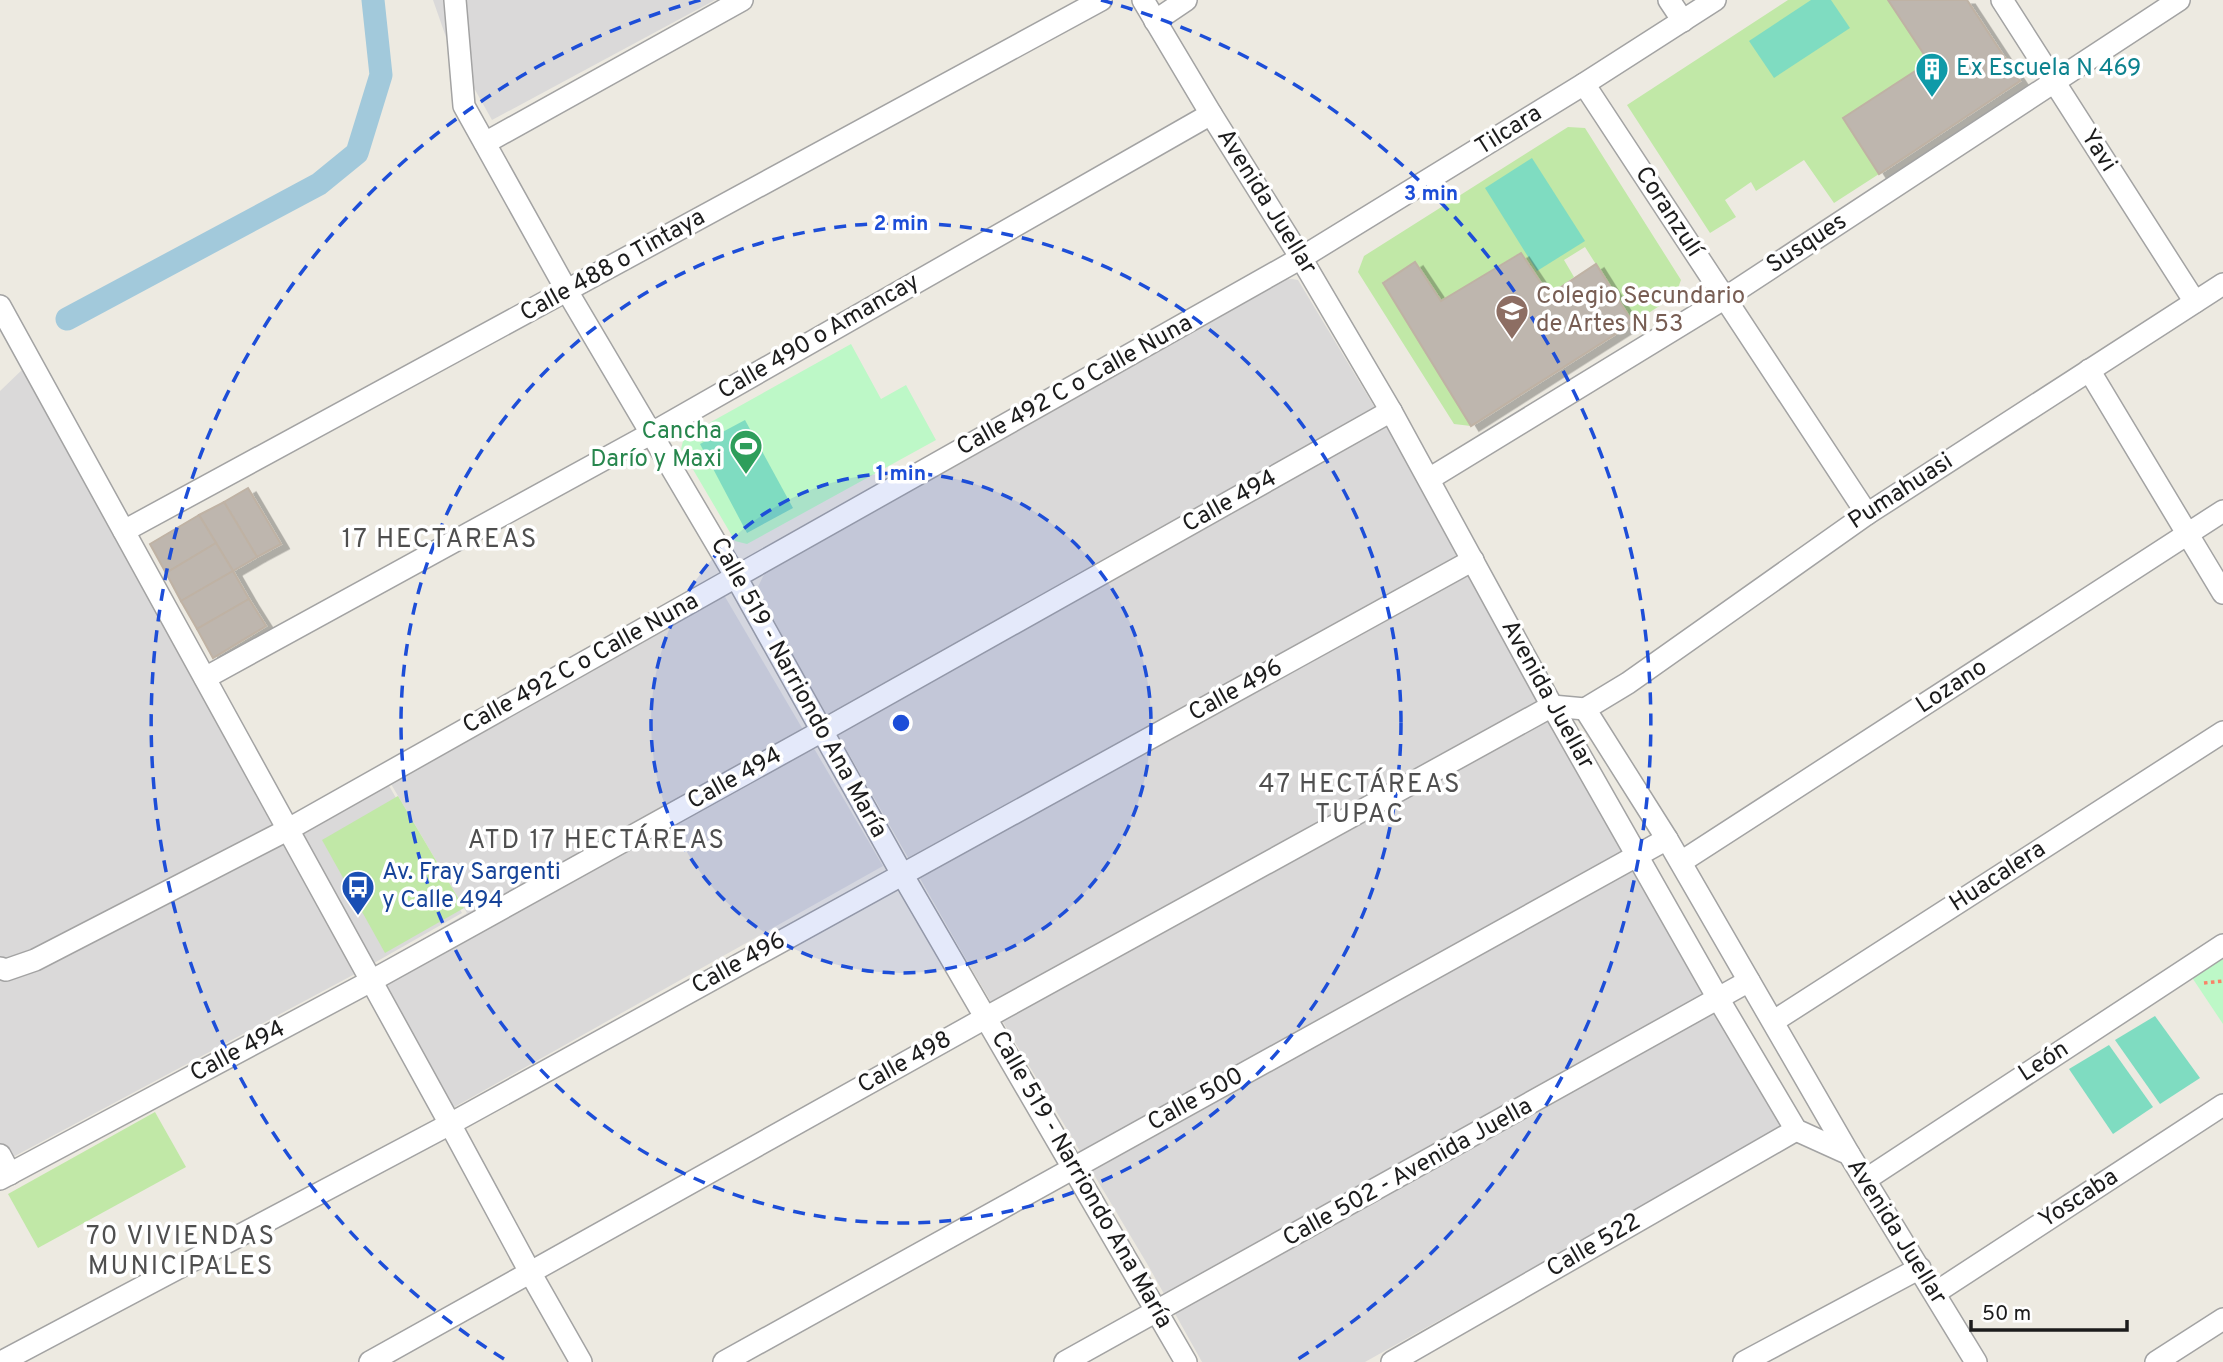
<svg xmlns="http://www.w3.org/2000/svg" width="2223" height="1362" font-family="Overpass,sans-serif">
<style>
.residential{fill:#dad9d9}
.grass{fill:#c1e8a7}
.park{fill:#bdf8c7}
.pitch{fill:#7fdcc1}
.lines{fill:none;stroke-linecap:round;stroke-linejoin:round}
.canal{stroke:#a2c9db;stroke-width:23}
.building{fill:#beb6ae;stroke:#bfb2a4;stroke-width:2;filter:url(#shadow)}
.minor-casing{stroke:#a3a3a3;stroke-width:24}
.path{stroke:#f88468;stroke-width:3.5;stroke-dasharray:3.5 3.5;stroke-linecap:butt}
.minor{stroke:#fff;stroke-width:21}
.ring{fill:none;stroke:#1d4ed8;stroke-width:3.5;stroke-dasharray:12 9}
.labels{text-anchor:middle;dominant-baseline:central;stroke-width:7;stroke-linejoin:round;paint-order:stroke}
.culture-label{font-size:24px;fill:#0d838f;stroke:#fff;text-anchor:start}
.street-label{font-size:24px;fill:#1c1c1c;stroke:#fff}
.education-label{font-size:24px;fill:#785e54;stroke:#fff;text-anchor:start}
.leisure-label{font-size:24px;fill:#27864d;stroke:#fff;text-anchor:end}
.transit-label{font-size:24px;fill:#164399;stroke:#fff;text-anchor:start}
.neighbourhood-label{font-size:26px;letter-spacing:2px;fill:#4f4f4f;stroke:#fff}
.centre{fill:#1d4ed8;stroke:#fff;stroke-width:3.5}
.ring-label{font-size:21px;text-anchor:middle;font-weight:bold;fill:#1d4ed8;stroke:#fff;stroke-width:7;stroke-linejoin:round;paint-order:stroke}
</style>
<defs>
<filter id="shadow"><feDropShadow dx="8" dy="4.5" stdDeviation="0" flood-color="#0004"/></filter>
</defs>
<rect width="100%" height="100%" fill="#edeae1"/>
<!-- residential -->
<g class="residential">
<path d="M433,0h282l-223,120 -45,-80z"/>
<path d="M1292,279l6,1 121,201 364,647 -418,234h-163l-53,-95 -174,-292 -219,-384 10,-21 509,-290z"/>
<path d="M25,367l258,476 105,-59 74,129 -109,62 -353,189v-773z"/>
<path d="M724,595l159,271 -432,243 -77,-141 93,-55 -76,-129z"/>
</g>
<!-- grass -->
<g class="grass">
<path d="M1788,0h100l41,62 -85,56 35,56 -45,29 -30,-43 -48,31 -5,-9 -26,18 11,17 -26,16 -83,-128z"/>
<path d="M1568,127l17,1 96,152 -6,16 -42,27 -48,-76 -21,13 10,17 -25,18 -29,-42 -79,48 -26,-38 -32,19 88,144 -17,-2 -96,-152 6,-16z"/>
<path d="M398,796l66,112 -79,45 -63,-113z"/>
<path d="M155,1112l31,55 -148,81 -30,-54z"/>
</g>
<!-- park -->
<g class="park">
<path d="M851,344l30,55 25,-14 30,55 -189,104 -12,-3 -54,-92 3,-12z"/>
<path d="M2223,955v69l-32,-48z"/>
</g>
<!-- pitch -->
<g class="pitch">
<path d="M1811,0h20l19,28 -76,50 -25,-37z"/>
<path d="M1532,158l53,83 -48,30 -52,-83z"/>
<path d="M745,420l48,88 -46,25 -47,-89z"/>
<path d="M2155,1016l45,62 -40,26 -45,-64z"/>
<path d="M2109,1045l44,62 -40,27 -44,-65z"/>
</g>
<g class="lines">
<!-- canal -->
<path class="canal" d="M67,319l252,-135 38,-31 24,-78 -8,-75"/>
</g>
<!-- building -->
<g class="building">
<path d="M1888,0h79l53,81 -141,93 -36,-56 86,-56z"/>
<path d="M1521,253l28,42 47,-31 37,59 -162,103 -88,-143 32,-21 26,39z"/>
<path d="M248,488l33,56 -24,13 -33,-55z"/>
<path d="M224,502l33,55 -24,14 -34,-56z"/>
<path d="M199,515l17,28 -50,30 -16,-29z"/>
<path d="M216,543l17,28 -52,30 -15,-28z"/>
<path d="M233,571l16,28 -52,30 -16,-28z"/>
<path d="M249,599l17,27 -53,32 -16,-29z"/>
</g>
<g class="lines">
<defs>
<g id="minor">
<path d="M455,0l9,106 103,185 169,286 166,297 284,488"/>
<path d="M1143,0l68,114 90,144 90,153 161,295 167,294 77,130 53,24 127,208"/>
<path d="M1669,0l14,21"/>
<path d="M2002,0l193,302"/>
<path d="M1155,21l31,-21"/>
<path d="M1584,84l283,430"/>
<path d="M485,143l257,-143"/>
<path d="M0,306l450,818 81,150 50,88"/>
<path d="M2089,370l134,223"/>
<path d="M1429,479l296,-181 454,-298"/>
<path d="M124,531l977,-531"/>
<path d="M205,678l447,-245 559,-319"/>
<path d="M1585,709l43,-26 239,-169 356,-230"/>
<path d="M1585,709l82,130 182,315"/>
<path d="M1681,862l542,-351"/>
<path d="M0,968l6,2 29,-10 252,-130 1014,-572 283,-174 131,-84"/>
<path d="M1774,1021l449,-289"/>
<path d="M0,1155l10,19"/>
<path d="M0,1179l371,-198 451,-250 569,-320"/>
<path d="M1865,1180l358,-235"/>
<path d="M1935,1293l288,-188"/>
<path d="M1,1362l449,-238 1023,-564"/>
<path d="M370,1362l617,-345 565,-311 33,3"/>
<path d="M724,1362l943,-523"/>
<path d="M1065,1362l684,-381"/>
<path d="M1392,1362l404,-232"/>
<path d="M1744,1362l176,-94"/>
<path d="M2156,1362l67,-43"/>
</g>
</defs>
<!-- minor casing -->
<use href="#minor" class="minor-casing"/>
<!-- path -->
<path class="path" d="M2204,983l19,-2"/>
<!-- minor -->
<use href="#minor" class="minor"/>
</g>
<!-- distance rings -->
<circle cx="901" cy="723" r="250" fill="#1d4ed8" fill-opacity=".12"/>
<g class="ring">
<circle cx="901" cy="723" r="250"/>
<circle cx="901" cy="723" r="500"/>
<path d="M504 1359A750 750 0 0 1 701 0M1101 0A750 750 0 0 1 1298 1359"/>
</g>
<!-- icons -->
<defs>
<symbol id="building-pin" viewBox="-11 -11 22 30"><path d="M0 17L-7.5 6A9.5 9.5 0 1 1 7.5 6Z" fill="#0f9aa8" stroke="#fff"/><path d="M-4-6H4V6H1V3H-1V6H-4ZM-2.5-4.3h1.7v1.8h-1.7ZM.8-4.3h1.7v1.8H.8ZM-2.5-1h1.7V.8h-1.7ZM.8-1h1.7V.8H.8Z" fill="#fff"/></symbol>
<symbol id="school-pin" viewBox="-11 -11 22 30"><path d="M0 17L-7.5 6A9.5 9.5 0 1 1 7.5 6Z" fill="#8d6e63" stroke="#fff"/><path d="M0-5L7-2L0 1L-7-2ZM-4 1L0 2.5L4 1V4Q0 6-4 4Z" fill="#fff"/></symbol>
<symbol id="stadium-pin" viewBox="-11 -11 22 30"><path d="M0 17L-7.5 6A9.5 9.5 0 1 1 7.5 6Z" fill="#2e9e5b" stroke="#fff"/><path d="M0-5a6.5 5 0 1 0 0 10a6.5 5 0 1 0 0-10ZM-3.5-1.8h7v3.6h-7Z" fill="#fff"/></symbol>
<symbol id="bus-pin" viewBox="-11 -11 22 30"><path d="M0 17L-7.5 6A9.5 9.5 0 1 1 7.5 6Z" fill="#1a4fb4" stroke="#fff"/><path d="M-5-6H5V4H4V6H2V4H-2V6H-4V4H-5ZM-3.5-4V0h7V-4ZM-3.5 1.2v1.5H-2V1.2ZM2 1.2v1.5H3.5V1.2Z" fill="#fff"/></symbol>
</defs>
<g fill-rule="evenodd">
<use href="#building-pin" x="1913" y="50" width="38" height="52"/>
<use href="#school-pin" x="1493" y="292" width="38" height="52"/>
<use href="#stadium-pin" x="727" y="427" width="38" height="52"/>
<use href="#bus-pin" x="339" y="868" width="38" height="52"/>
</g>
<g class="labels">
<!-- culture labels -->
<g class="culture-label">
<text x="1956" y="69">Ex Escuela N 469</text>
</g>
<!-- street labels -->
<g class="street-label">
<text transform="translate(1509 131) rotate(-32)">Tilcara</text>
<text transform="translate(2098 151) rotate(57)">Yavi</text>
<text transform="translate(1266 202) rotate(58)">Avenida Juellar</text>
<text transform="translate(1668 212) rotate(57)">Coranzulí</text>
<text transform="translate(1807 244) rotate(-33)">Susques</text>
<text transform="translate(613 266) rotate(-29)">Calle 488 o Tintaya</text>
<text transform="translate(819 337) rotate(-30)">Calle 490 o Amancay</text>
<text transform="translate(1075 386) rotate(-29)">Calle 492 C o Calle Nuna</text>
<text transform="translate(1901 492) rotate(-33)">Pumahuasi</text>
<text transform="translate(1230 502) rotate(-29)">Calle 494</text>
<text transform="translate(581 664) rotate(-29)">Calle 492 C o Calle Nuna</text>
<text transform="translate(1952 687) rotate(-33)">Lozano</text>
<text transform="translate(798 688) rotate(61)">Calle 519 - Narriondo Ana María</text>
<text transform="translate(1236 691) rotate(-29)">Calle 496</text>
<text transform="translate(1547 695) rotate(61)">Avenida Juellar</text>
<text transform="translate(735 779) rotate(-29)">Calle 494</text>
<text transform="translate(1998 877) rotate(-33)">Huacalera</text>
<text transform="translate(739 964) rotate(-29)">Calle 496</text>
<text transform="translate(238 1052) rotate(-28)">Calle 494</text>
<text transform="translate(2044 1062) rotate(-33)">León</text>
<text transform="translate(905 1063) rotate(-29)">Calle 498</text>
<text transform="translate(1196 1100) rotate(-29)">Calle 500</text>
<text transform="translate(1408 1173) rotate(-29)">Calle 502 - Avenida Juella</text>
<text transform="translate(1081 1180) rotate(60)">Calle 519 - Narriondo Ana María</text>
<text transform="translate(2079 1199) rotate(-33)">Yoscaba</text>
<text transform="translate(1896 1232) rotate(58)">Avenida Juellar</text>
<text transform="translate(1594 1246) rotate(-30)">Calle 522</text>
</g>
<!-- education labels -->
<g class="education-label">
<text x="1536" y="297">Colegio Secundario<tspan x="1536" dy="28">de Artes N 53</tspan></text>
</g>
<!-- leisure labels -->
<g class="leisure-label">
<text x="722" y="432">Cancha<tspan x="722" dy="28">Darío y Maxi</tspan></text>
</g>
<!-- transit labels -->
<g class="transit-label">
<text x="382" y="873">Av. Fray Sargenti<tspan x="382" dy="28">y Calle 494</tspan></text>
</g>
<!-- neighbourhood labels -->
<g class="neighbourhood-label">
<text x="440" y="540">17 HECTAREAS</text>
<text x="1360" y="785">47 HECTÁREAS<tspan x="1360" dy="30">TUPAC</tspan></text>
<text x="597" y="841">ATD 17 HECTÁREAS</text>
<text x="181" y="1237">70 VIVIENDAS<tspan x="181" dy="30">MUNICIPALES</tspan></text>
</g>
</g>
<circle cx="901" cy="723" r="10" class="centre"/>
<g class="ring-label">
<text x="1431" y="200">3 min</text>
<text x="901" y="230">2 min</text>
<text x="901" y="480">1 min</text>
</g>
<!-- scale -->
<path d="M1971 1320v10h156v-10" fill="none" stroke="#1c1c1c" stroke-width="3.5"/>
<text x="1982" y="1320" font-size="21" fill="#1c1c1c" stroke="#ffffff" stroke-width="5" paint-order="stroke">50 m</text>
</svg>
